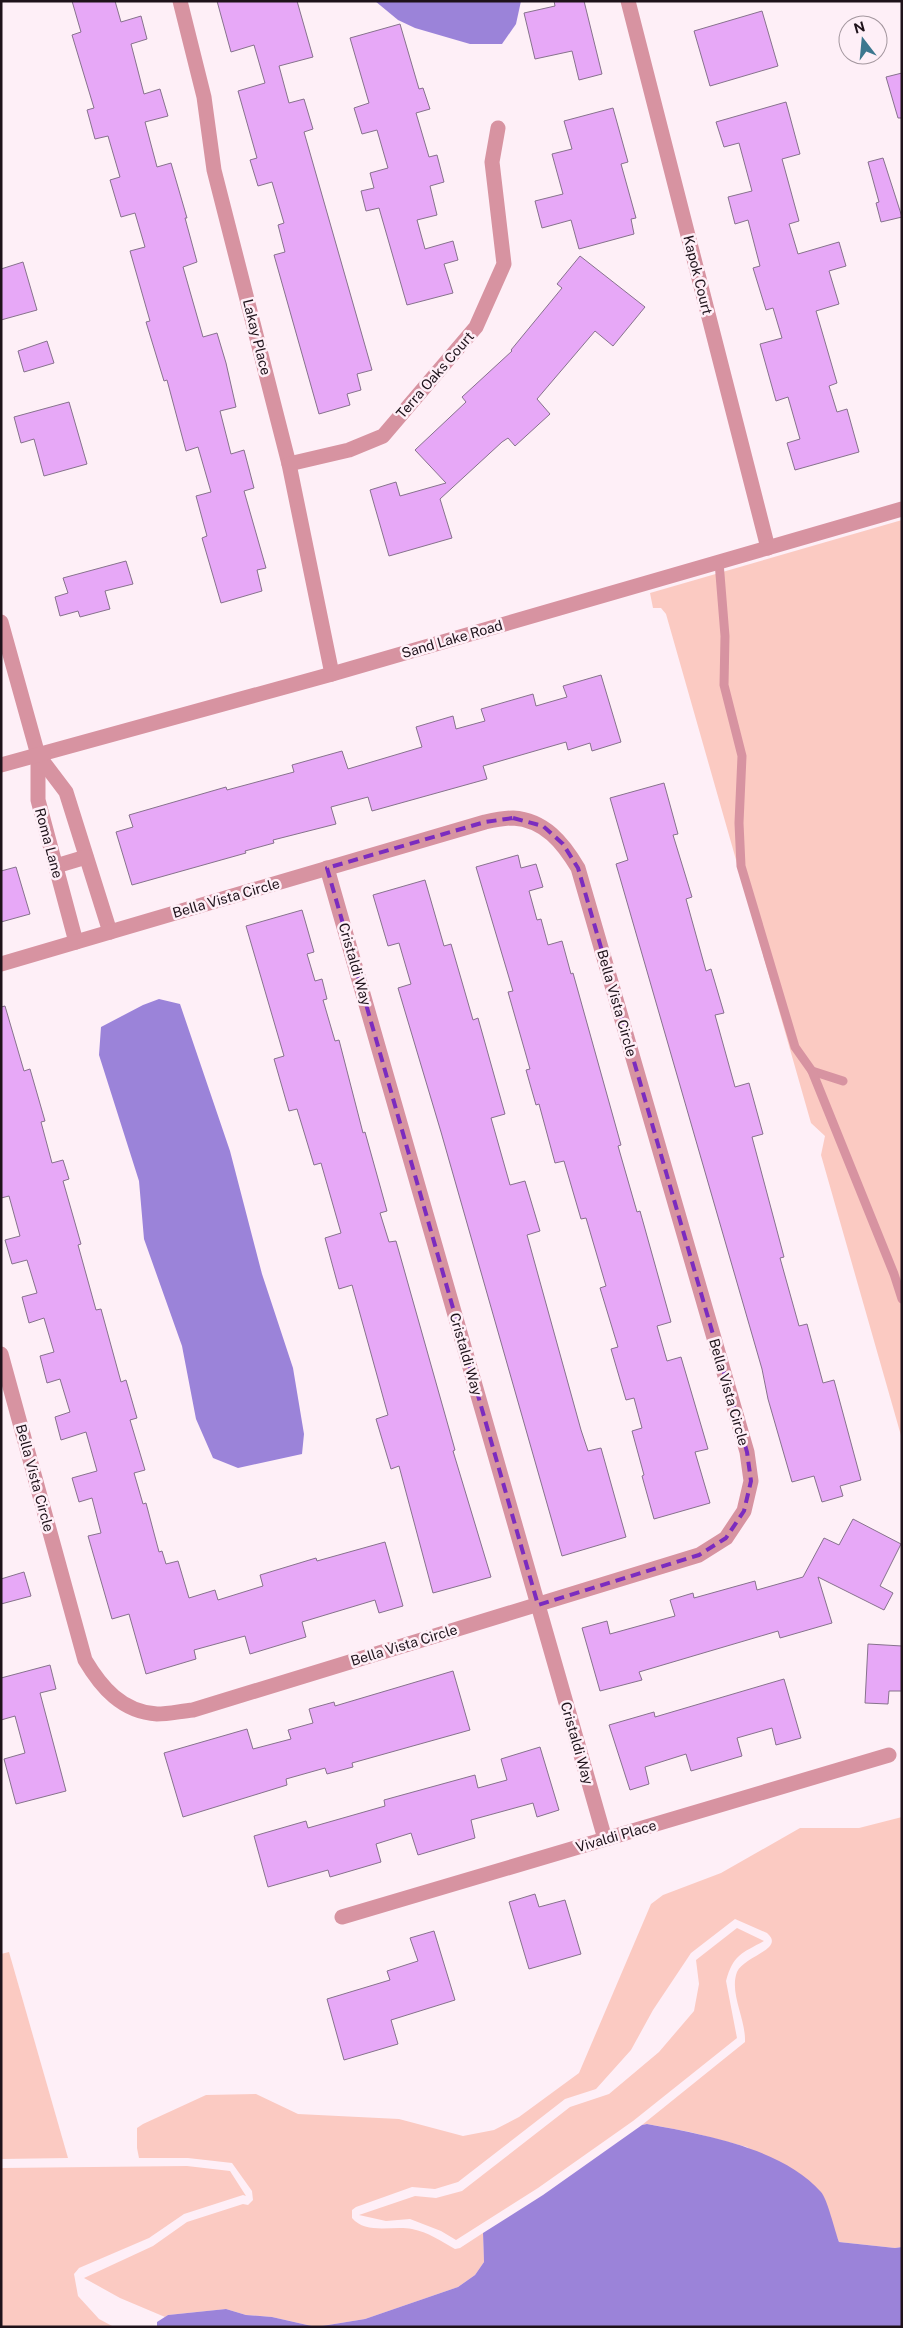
<svg xmlns="http://www.w3.org/2000/svg" width="903" height="2328" font-family="'Public Sans',sans-serif">
<style>
.green{fill:#fbcac2}
.water{fill:#9b83d9}
.building{fill:#e7a8f7;stroke:#87728d}
.lines{fill:none;stroke-linecap:round;stroke-linejoin:round}
.service{stroke:#d793a1;stroke-width:9}
.minor{stroke:#d793a1;stroke-width:15}
.tertiary{stroke:#d793a1;stroke-width:15}
.marked{fill:none;stroke:#7b2cbf;stroke-width:4;stroke-dasharray:10 6;stroke-linejoin:round}
.labels{text-anchor:middle;dominant-baseline:central;stroke-width:5;stroke-linejoin:round;paint-order:stroke}
.street-label{font-size:14px;fill:#1e121a;stroke:#feeff7}
</style>
<rect width="100%" height="100%" fill="#feeff7"/>
<!-- green -->
<g class="green">
<path d="M902,520v919l-81,-284 4,-19 -14,-13 -145,-509 -5,-6h-8l-3,-15z"/>
<path d="M902,1817v430l-7,1 -56,-6 -8,-19 -84,-76 -57,-15 -43,-8 -5,1 103,-83c1,-23 -16,-49 -8,-70 7,-16 49,-23 30,-39l-32,-14 -44,34 -38,57 -22,40 -35,39 -31,10 -107,83 -23,7 -23,-2 -56,20 -4,3v8c14,17 42,7 60,11 16,3 29,12 43,20l5,-1 23,-15 1,29 -9,13 -17,12 -93,32 -49,8 -44,-10 -26,-2 -20,-6 -58,6 -3,2 -45,-19 -36,-20 69,-32 34,-24 56,-18 5,1 5,-5 -1,-9 -20,-28 -44,-5h-49l-2,-10v-20l6,-4 63,-29 50,-1 42,20 101,5 64,17 31,-6 25,-13 60,-44 72,-169 12,-9 58,-22 79,-45h59z"/>
<path d="M737,1928l27,13c-22,12 -31,14 -38,40l11,57 -104,83 -95,67 -82,52 -15,-9 -31,-12 -24,2 -27,-6 56,-19 21,2 26,-7 108,-84 39,-13 50,-42 35,-41 5,-27 -3,-24z"/>
<path d="M9,1952l59,206 -67,1v-205z"/>
<path d="M187,2166l43,5 16,25 -3,-1 -59,19 -35,24 -70,30 -5,6 4,22 21,23 15,8h-113v-159z"/>
</g>
<!-- water -->
<g class="water">
<path d="M375,1h146l-5,23 -14,20h-32l-55,-16 -17,-8z"/>
<path d="M159,999l21,5 50,147 32,123 31,94 11,66 -2,20 -64,14 -25,-10 -17,-39 -14,-73 -38,-107 -5,-58 -40,-126 2,-28 42,-22z"/>
<path d="M647,2124c54,10 136,24 174,68 6,6 14,39 18,50l56,6 7,-1v80h-745v-5l11,-7 58,-6 20,6 26,2 44,10 49,-8 93,-32 17,-12 9,-13 -1,-29 60,-38 99,-70z"/>
</g>
<!-- building -->
<g class="building">
<path d="M72,1h43l6,21 20,-6 6,23 -16,5 13,50 16,-5 8,27 -23,6 12,45 14,-4 16,55h-2l12,44 -14,5 20,70 14,-4 9,30 10,44 -16,4 11,43 13,-4 10,38 -10,3 22,77 -9,2 5,21 -41,12 -19,-65 5,-2 -11,-40 15,-4 -13,-45 -12,4 -19,-71 -3,1 -18,-59 4,-1 -20,-70 15,-4 -10,-34 -14,4 -11,-37 10,-3 -12,-41 -13,3 -8,-29 7,-2 -22,-73 9,-3z"/>
<path d="M217,1h80l16,56 -34,9 10,37 15,-4 9,30 -9,3 68,238 -15,4 4,16 -14,4 3,11 -31,9 -45,-159 11,-3 -7,-27 6,-2 -12,-41 -14,4 -8,-26 7,-2 -19,-67 27,-8 -11,-38 -23,7z"/>
<path d="M554,1h30l18,73 -23,6 -7,-29 -37,8 -11,-46 31,-7z"/>
<path d="M762,11l16,55 -68,20 -16,-55z"/>
<path d="M400,24l19,65 4,-1 7,21 -14,4 13,44 8,-2 7,27 -14,4 7,29 -20,5 8,29 28,-8 5,19 -14,4 9,29 -46,12 -28,-97 -13,3 -5,-20 13,-3 -4,-15 18,-5 -11,-38 -15,4 -8,-26 15,-5 -19,-65z"/>
<path d="M902,73v45h-4l-12,-41z"/>
<path d="M786,102l14,52 -18,5 17,62 -10,3 9,30 41,-12 7,24 -17,5 10,33 -23,7 21,72 -8,3 8,26 10,-3 12,43 -64,18 -8,-27 13,-4 -12,-42 -12,4 -16,-57 22,-6 -9,-30 -7,2 -13,-42 7,-2 -12,-46 -13,4 -7,-27 24,-6 -13,-48 -15,4 -8,-25z"/>
<path d="M613,108l15,54 -7,2 15,54 -5,1 3,15 -55,15 -8,-29 -29,8 -7,-27 28,-7 -11,-40 20,-5 -8,-28z"/>
<path d="M883,158l19,59 -21,5 -5,-19 3,-1 -11,-40z"/>
<path d="M580,256l65,51 -32,39 -18,-15 -58,68 13,15 -35,32 -7,-8 -6,4 -62,57 12,39 -63,18 -19,-66 26,-8 4,14 46,-13 -31,-33 51,-48 -4,-5 50,-46 -1,-1 51,-62 -5,-4z"/>
<path d="M23,262l14,48 -36,10v-51z"/>
<path d="M47,341l7,22 -30,9 -6,-21z"/>
<path d="M69,402l18,62 -43,12 -10,-37 -13,4 -7,-26z"/>
<path d="M126,561l7,23 -28,7 5,18 -30,8 -2,-6 -18,5 -5,-19 13,-4 -5,-15z"/>
<path d="M601,675l20,67 -29,9 -2,-8 -22,7 -2,-8 -83,24 4,13 -115,32 -4,-14 -37,10 5,17 -63,16 1,3 -29,8 1,2 -114,32 -16,-53 17,-5 -4,-12 97,-28 1,3 67,-18 -2,-7 50,-14 6,18 74,-22 -6,-20 37,-11 3,13 29,-8 -4,-12 52,-15 3,12 31,-9 -4,-11z"/>
<path d="M664,783l14,51 -5,1 19,62 -6,2 20,72 5,-2 13,44 -9,2 20,72 14,-4 14,51 -11,3 32,120 -4,1 19,68 8,-2 16,59 11,-3 27,100 -21,6 3,10 -21,6 -8,-26 -22,6 -24,-83 -6,-30 -146,-505 12,-4 -18,-62z"/>
<path d="M518,855l3,13 15,-4 7,23 -14,4 8,29 4,-1 7,26 14,-4 9,33 2,-1 48,172 -3,1 19,66 3,-1 31,111 -14,4 10,35 14,-4 27,92 -13,3 15,51 -56,16 -12,-43 2,-1 -12,-44 10,-3 -8,-30 -8,2 -15,-51 7,-2 -18,-59 6,-2 -20,-68 -5,1 -17,-58 -9,2 -16,-59 -3,1 -10,-35 4,-1 -22,-77 5,-1 -37,-124z"/>
<path d="M16,867l14,47 -29,8v-51z"/>
<path d="M425,880l19,66 7,-2 22,76 5,-2 27,96 -14,4 19,67 15,-4 15,50 -13,4 54,195 7,21 13,-3 25,89 -64,19 -121,-424 -43,-144 13,-4 -12,-41 -11,3 -15,-51z"/>
<path d="M302,910l12,42 -7,2 8,27 7,-2 5,20 -4,1 12,41 4,-1 24,93 2,-1 22,79 -7,2 9,29 7,-1 59,209 -2,1 38,126 -58,16 -34,-127 -8,3 -15,-50 12,-4 -36,-130 -13,4 -14,-51 16,-5 -20,-70 -7,2 -17,-56 -8,2 -15,-52 10,-3 -38,-130z"/>
<path d="M5,1006l19,65 6,-2 15,52 -4,1 11,41 11,-3 6,19 -6,2 18,63 -3,1 18,65 5,-1 20,73 5,-2 11,38 -7,2 15,50 -11,3 9,31 3,-1 13,49 3,-1 4,13 12,-3 11,37 26,-8 3,10 45,-14 -3,-11 56,-17 1,3 68,-19 18,64 -24,7 -4,-13 -73,22 4,15 -56,17 -5,-18 -51,14 2,9 -50,15 -17,-60 -17,5 -24,-83 13,-3 -9,-35 -13,4 -7,-24 25,-7 -11,-39 -25,8 -6,-23 15,-5 -10,-33 -13,4 -7,-27 14,-4 -10,-34 -15,5 -7,-26 15,-4 -10,-33 -15,4 -7,-24 15,-4 -11,-40 -8,2v-191z"/>
<path d="M853,1519l48,25 -21,42 13,7 -9,17 -66,-33 14,46 -52,15 -2,-7 -68,20 -71,21 3,8 -42,11 -18,-63 25,-7 3,13 65,-18 -5,-16 23,-7 1,5 61,-17 2,9 46,-13 21,-39 15,7z"/>
<path d="M24,1572l7,24 -30,8v-25z"/>
<path d="M868,1644l34,2v45h-13l-1,13 -23,-1z"/>
<path d="M50,1665l6,24 -16,4 26,98 -50,13 -12,-45 21,-6 -10,-37 -14,4v-42z"/>
<path d="M453,1671l17,59 -118,33 1,4 -26,7 -2,-6 -39,11 1,6 -104,32 -19,-64 83,-24 6,20 38,-10 -3,-9 25,-7 -4,-14 25,-7 1,4z"/>
<path d="M784,1679l17,59 -25,7 -4,-17 -35,10 5,18 -51,15 -5,-17 -41,13 4,17 -19,6 -21,-65 45,-13 1,5z"/>
<path d="M540,1747l19,63 -22,7 -4,-14 -62,17 4,18 -57,17 -7,-22 -35,11 5,18 -51,15 -2,-7 -60,17 -14,-51 52,-15 2,7 77,-22 -1,-6 91,-25 3,13 29,-8 -6,-21z"/>
<path d="M535,1894l4,13 26,-7 16,54 -52,15 -20,-67z"/>
<path d="M434,1931l21,69 -64,20 7,24 -54,16 -17,-61 63,-19 -3,-9 31,-10 -8,-23z"/>
</g>
<g class="lines">
<!-- service -->
<g class="service">
<path d="M719,562l6,74 -1,49 18,71 -3,67 2,43 54,181 17,24 31,10"/>
<path d="M812,1071l82,203 8,25"/>
</g>
<!-- minor -->
<g class="minor">
<path d="M180,1l24,96 10,73 75,294 43,210"/>
<path d="M628,1l140,547"/>
<path d="M289,464l60,-14 34,-14 93,-109 28,-63 -12,-102 6,-34"/>
<path d="M1,622l37,133v45l38,142"/>
<path d="M38,755l28,37 44,140"/>
<path d="M56,866l30,-9"/>
<path d="M327,868l278,971"/>
<path d="M1,964l484,-142c9,-2 19,-4 28,-4 32,2 50,25 65,50l169,584 4,29 -7,30 -18,27 -27,17 -506,155c-12,1 -24,4 -36,4 -35,-2 -56,-27 -72,-54l-84,-306"/>
<path d="M342,1917l547,-162"/>
</g>
<!-- tertiary -->
<path class="tertiary" d="M1,765l331,-91 570,-165"/>
</g>
<!-- marked area -->
<path class="marked" d="M513,818l30,8 20,18 15,24 169,584 4,29 -7,30 -18,27 -27,17 -161,50 -211,-737 158,-46z"/>
<g class="labels">
<!-- street labels -->
<g class="street-label">
<text transform="translate(698 275) rotate(76)">Kapok Court</text>
<text transform="translate(257 337) rotate(76)">Lakay Place</text>
<text transform="translate(435 375) rotate(-49)">Terra Oaks Court</text>
<text transform="translate(452 639) rotate(-16)">Sand Lake Road</text>
<text transform="translate(49 843) rotate(75)">Roma Lane</text>
<text transform="translate(226 898) rotate(-16)">Bella Vista Circle</text>
<text transform="translate(355 964) rotate(74)">Cristaldi Way</text>
<text transform="translate(617 1003) rotate(74)">Bella Vista Circle</text>
<text transform="translate(466 1354) rotate(74)">Cristaldi Way</text>
<text transform="translate(729 1392) rotate(74)">Bella Vista Circle</text>
<text transform="translate(35 1478) rotate(75)">Bella Vista Circle</text>
<text transform="translate(404 1645) rotate(-17)">Bella Vista Circle</text>
<text transform="translate(577 1743) rotate(74)">Cristaldi Way</text>
<text transform="translate(616 1836) rotate(-16)">Vivaldi Place</text>
</g>
</g>
<!-- border -->
<rect width="903" height="2328" fill="none" stroke="#1e121a" stroke-width="5"/>
<!-- north arrow -->
<g transform="translate(863 40) rotate(344)"><circle r="24" fill="#feeff7" stroke="#a4979f"/>
<path d="M0-4L9 19L0 12L-9 19Z" fill="#3c778f"/>
<text y="-8" font-size="14" font-weight="bold" text-anchor="middle" fill="#1e121a">N</text>
</g>
</svg>
